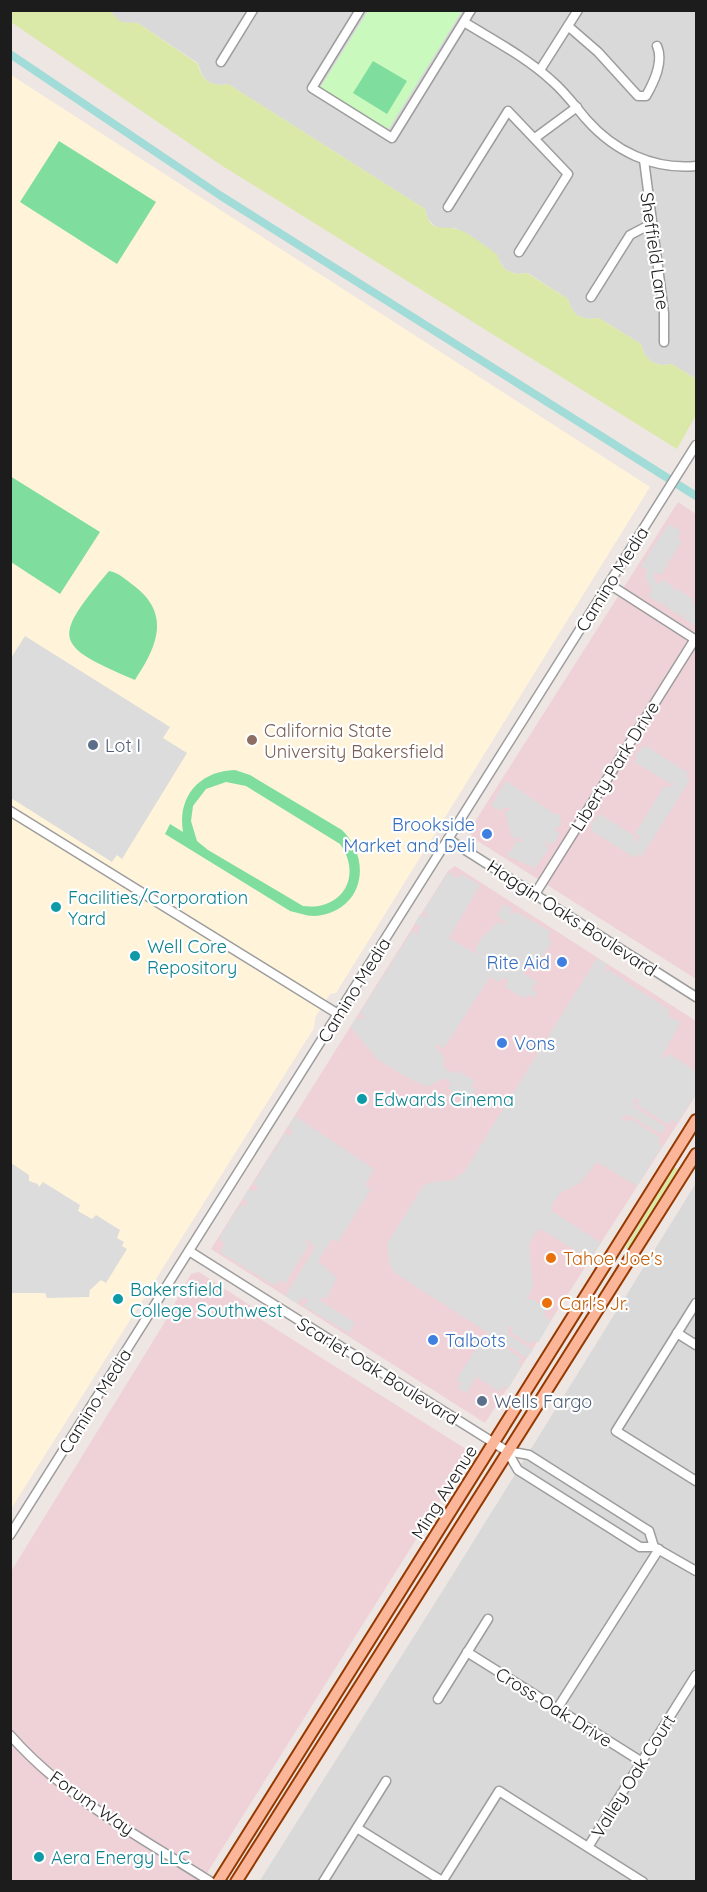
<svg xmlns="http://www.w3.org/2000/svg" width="707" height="1892" font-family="Quicksand,sans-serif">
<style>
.residential{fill:#dad9da}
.commercial{fill:#efd1d8}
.education{fill:#fff4da}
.grass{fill:#dae9a7}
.park{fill:#caf9be}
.pitch{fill:#7fdd9e;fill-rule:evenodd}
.parking{fill:#dcdcdc}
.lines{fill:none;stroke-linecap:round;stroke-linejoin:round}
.canal{stroke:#a2dcd8;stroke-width:8}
.minor-casing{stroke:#9d9d9d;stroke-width:11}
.major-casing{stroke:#943900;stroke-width:14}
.minor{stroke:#fff;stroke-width:8}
.major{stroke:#fbb599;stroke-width:10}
.education-dot{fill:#8d6e63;stroke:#fff;stroke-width:2}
.service-dot{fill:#5c6f8a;stroke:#fff;stroke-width:2}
.shop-dot{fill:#3f7fe0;stroke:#fff;stroke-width:2}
.culture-dot{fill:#0f9aa8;stroke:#fff;stroke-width:2}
.food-dot{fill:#e8710a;stroke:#fff;stroke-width:2}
.labels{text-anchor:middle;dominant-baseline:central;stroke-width:4.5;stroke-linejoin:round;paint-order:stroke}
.street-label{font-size:18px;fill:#1c1c1c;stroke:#fff}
.education-label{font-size:18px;fill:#785e54;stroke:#fff;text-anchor:start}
.service-label{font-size:18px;fill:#4e5e75;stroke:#fff;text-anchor:start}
.shop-label{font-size:18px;fill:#366cbe;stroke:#fff;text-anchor:end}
.culture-label{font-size:18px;fill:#0d838f;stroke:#fff;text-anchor:start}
.food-label{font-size:18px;fill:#c56008;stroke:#fff;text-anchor:start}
</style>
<rect width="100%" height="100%" fill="#eee6e2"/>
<!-- residential -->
<g class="residential">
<path d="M110,11h586v368l-24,-15 -11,1 -9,-3 -7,-7 -4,-11 -42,-26 -11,1 -10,-3 -7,-8 -3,-9 -40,-26 -11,1 -11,-4 -9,-12 -41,-30 -11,2 -10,-4 -7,-7 -3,-10 -197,-125 -10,1 -10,-3 -6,-7 -4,-12 -60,-40 -10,1 -10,-3z"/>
<path d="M696,1183v698l-437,1 191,-303z"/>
</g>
<!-- commercial -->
<g class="commercial">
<path d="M678,502l18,12v465l-223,-141 -4,-7z"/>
<path d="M455,866l241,155v74l-211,328 -274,-174 237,-378z"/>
<path d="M199,1272l52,34 -2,6 220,139v4l-267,426h-191l-1,-308 153,-248 28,-51z"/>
</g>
<!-- education -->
<path class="education" d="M11,75l639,412 -314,506 -6,1 -14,22 -2,12 -303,481z"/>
<!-- grass -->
<g class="grass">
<path d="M10,11h100l11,11 17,1 60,41c2,15 14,24 30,20l197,125c5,25 16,16 31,20 10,1 31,19 41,25l3,9 6,7 10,4 11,-1 41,26 3,9 7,8 10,3 11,-1 42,26 4,11 7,7 9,3 11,-1 24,15v36l-19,34 -456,-284 -210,-143z"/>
<path d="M674,1167l6,4 -46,72 -8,6 -1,-1z"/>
</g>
<!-- park -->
<path class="park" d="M368,11h94l-74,119 -68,-42z"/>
<!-- pitch -->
<g class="pitch">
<path d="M373,61l34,20 -20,33 -34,-21z"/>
<path d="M59,141l97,61 -39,62 -97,-62z"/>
<path d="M10,476l90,56 -40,62 -49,-32z"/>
<path d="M109,571c9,1 17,9 24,14 39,29 24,62 2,95 -82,-35 -83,-41 -26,-109z"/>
<path d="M235,770l15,5 92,55c29,28 23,76 -20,85 -12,3 -22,-2 -32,-4l-125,-77 5,-10 13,8c-6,-36 17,-61 52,-62zM226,782l20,4 94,58c23,32 2,67 -37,62l-95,-56 -11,-9 -6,-20 2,-15 13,-17z"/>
</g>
<!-- parking -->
<g class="parking">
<path d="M668,524l13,7 -4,7 5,3 -12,20 -6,-3 5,5 -8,12 -6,-3 -1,7 3,5 5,-4 12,7 -3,7 5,-6 17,11 -2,6 5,-4 -1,25 -12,-8 3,-6 -4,5 -17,-11 2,-6 -4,5 -15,-9 4,-6 -6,-11v-10l-5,-3z"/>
<path d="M25,636l145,91 -7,11 24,15 -65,106 -5,-4 -5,7 -101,-64v-140z"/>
<path d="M645,745l43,28 -2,4 4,3 -48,76 -4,-2 -3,4 -45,-28 3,-4 -3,-1 10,-11 36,23 -2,5h2l4,-5 -5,-4 30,-48 5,3 5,-7 -4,3 -37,-22 3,-5 -3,-1z"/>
<path d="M506,781l50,34 4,-1 1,11 -7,4 6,5 -6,10 -10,-1 5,6 -14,19 -28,-12 10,-16 4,3 2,-2 -5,-4 -6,2 -7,-27 6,-3 -7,-2 -3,4 -10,-5z"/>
<path d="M448,872l10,7 3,-5 19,11 -31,53 29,17 -3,-6 8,-13 15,-14 5,3 3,-2 -9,-8 7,-11 8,5 -2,6 7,-3 34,20 -3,6 4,3 -9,16 -5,-3 -2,5 -3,-1 -10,15 14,9 -5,7 5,4 -3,5 -6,-4 -3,5 -20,-12 3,-6 -5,-4 -5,5 -8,-5 -46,71 -7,-3 -2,2 9,10 -1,10 11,7 2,-4 19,11 -4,6 5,3 -4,6 -6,-3 -3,5 -15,-9 3,-6 -7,-5 -17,9 -23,-11 -27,-17 -26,-32 5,-9 8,1 1,-3 -5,-3 52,-82 5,3 3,-7 -5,-4 5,-9 5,4 3,-2 -4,-5z"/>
<path d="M597,958l10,6 -5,11 5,-6 62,41v7l12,5 -18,33 3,4 3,-5 27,17v23l-19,29 -5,-3 -3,5 -32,-20 2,-5 -6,-2 2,9 31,20 -5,7 -32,-19 -8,2 4,5 4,-4 32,20 -3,5 4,3 -25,40 -40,-24 -17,21 -20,10 -8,13v5l49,32 -11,17 -47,-30 -6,1 -8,13 4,43 -7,14 4,-3 17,10 -4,6 8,7 -13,22 -5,-3 -3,4 -20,-12 3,-5h-5v7l25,16 -6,8 -23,-15 -6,2v5l4,-5 19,13 -3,5 4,3 -14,23 -4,-3 -4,6 -22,-14 2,-6 -14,21 -8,-5 3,-5 -5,-3 23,-36 6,2 4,-7 -1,-6 -93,-60 -5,-7 -3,-22 36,-58 9,-4 21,-2 11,-8z"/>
<path d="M295,1116l79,53 -9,17 6,3 -33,53 -6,-3 -14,22 19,17 -11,21 -5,-2 -2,3 36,23 -6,10 -45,-27 4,-6 -2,-2 -5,1 -3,5 -13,-8 30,-49 -8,-7 -2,2 4,3 -24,39 -6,-4 -4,6 -55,-34 5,-8 -6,-6 21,-33 6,1 1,-4 -4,-3 5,-9 8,1 2,-4 -5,-3 32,-51 5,3 2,-3 -3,-8z"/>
<path d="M11,1163l18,12v6l9,3 1,3 4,-5 37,23 -2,6 14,8 4,-4 24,15 -3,8 7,4 -2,4 5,3 -21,34 -5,-3 -11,10 -1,7 -42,1 -2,-5h-34z"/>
</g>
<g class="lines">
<!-- canal -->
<path class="canal" d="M10,54l211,142 475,300"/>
<defs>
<g id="minor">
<path d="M360,10l-48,78 80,50 79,-128"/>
<path d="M464,22c29,18 62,35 88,59 13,11 23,25 34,38 28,32 67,51 110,47"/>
<path d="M568,26l30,26 40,44h8c8,-14 18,-34 11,-50"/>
<path d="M221,62l32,-52"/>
<path d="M540,70l38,-60"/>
<path d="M535,138l42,-31"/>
<path d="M644,160l20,153v29"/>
<path d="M448,207l60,-96 60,63 -49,78"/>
<path d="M591,297l39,-62 21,-11"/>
<path d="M609,584l87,56"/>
<path d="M10,811l328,203"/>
<path d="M448,839l248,158"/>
<path d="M535,894l160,-255"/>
<path d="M189,1251l305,192 13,8 22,4 120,76 5,16"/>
<path d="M696,1303l-80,128 80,50"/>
<path d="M677,1333l19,12"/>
<path d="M507,1451l11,19 122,77h14l42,24"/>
<path d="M10,1535l686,-1090"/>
<path d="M467,1652l175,110"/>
<path d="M438,1699l50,-80"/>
<path d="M557,1709l102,-160"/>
<path d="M10,1735c55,63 131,102 201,147"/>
<path d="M357,1828l85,53"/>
<path d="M588,1847l108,-172"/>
<path d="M323,1882l63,-101"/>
<path d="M442,1882l57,-91 144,91"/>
</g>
<g id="major">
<path d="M218,1882l478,-762"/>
<path d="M236,1882l460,-728"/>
</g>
</defs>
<!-- minor casing -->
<use href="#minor" class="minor-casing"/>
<!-- major casing -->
<use href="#major" class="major-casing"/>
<!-- minor -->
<use href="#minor" class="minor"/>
<!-- major -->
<use href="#major" class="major"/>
</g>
<!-- markers -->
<circle class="education-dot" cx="252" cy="740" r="6"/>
<g class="service-dot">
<circle cx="93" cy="745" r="6"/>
<circle cx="482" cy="1401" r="6"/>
</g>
<g class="shop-dot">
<circle cx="487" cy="834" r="6"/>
<circle cx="562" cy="962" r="6"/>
<circle cx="502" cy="1043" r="6"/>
<circle cx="433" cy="1340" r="6"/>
</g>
<g class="culture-dot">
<circle cx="56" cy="907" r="6"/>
<circle cx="135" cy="956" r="6"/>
<circle cx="362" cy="1099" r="6"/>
<circle cx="118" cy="1299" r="6"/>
<circle cx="39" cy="1857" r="6"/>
</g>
<g class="food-dot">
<circle cx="551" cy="1258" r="6"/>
<circle cx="547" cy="1303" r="6"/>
</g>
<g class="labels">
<!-- street labels -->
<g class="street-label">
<text transform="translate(655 251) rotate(82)">Sheffield Lane</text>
<text transform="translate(612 579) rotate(-58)">Camino Media</text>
<text transform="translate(615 766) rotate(-58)">Liberty Park Drive</text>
<text transform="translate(572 918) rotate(33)">Haggin Oaks Boulevard</text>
<text transform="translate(354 990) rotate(-58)">Camino Media</text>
<text transform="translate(378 1371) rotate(32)">Scarlet Oak Boulevard</text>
<text transform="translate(95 1401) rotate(-58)">Camino Media</text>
<text transform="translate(444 1492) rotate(-58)">Ming Avenue</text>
<text transform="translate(554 1707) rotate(32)">Cross Oak Drive</text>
<text transform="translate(633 1776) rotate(-58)">Valley Oak Court</text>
<text transform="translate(92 1803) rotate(35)">Forum Way</text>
</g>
<!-- education labels -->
<g class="education-label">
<text x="264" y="730">California State<tspan x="264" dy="21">University Bakersfield</tspan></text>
</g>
<!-- service labels -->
<g class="service-label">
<text x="105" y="745">Lot I</text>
<text x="494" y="1401">Wells Fargo</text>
</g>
<!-- shop labels -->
<g class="shop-label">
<text x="475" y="824">Brookside<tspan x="475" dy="21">Market and Deli</tspan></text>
<text x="550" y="962">Rite Aid</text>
<text x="514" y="1043" text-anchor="start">Vons</text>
<text x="445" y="1340" text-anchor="start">Talbots</text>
</g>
<!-- culture labels -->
<g class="culture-label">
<text x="68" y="897">Facilities/Corporation<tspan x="68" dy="21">Yard</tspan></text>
<text x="147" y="946">Well Core<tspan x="147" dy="21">Repository</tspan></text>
<text x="374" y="1099">Edwards Cinema</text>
<text x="130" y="1289">Bakersfield<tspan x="130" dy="21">College Southwest</tspan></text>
<text x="51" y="1857">Aera Energy LLC</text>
</g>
<!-- food labels -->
<g class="food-label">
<text x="563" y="1258">Tahoe Joe's</text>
<text x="559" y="1303">Carl's Jr.</text>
</g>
</g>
<!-- border -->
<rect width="707" height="1892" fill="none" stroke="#1c1c1c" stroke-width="24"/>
</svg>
